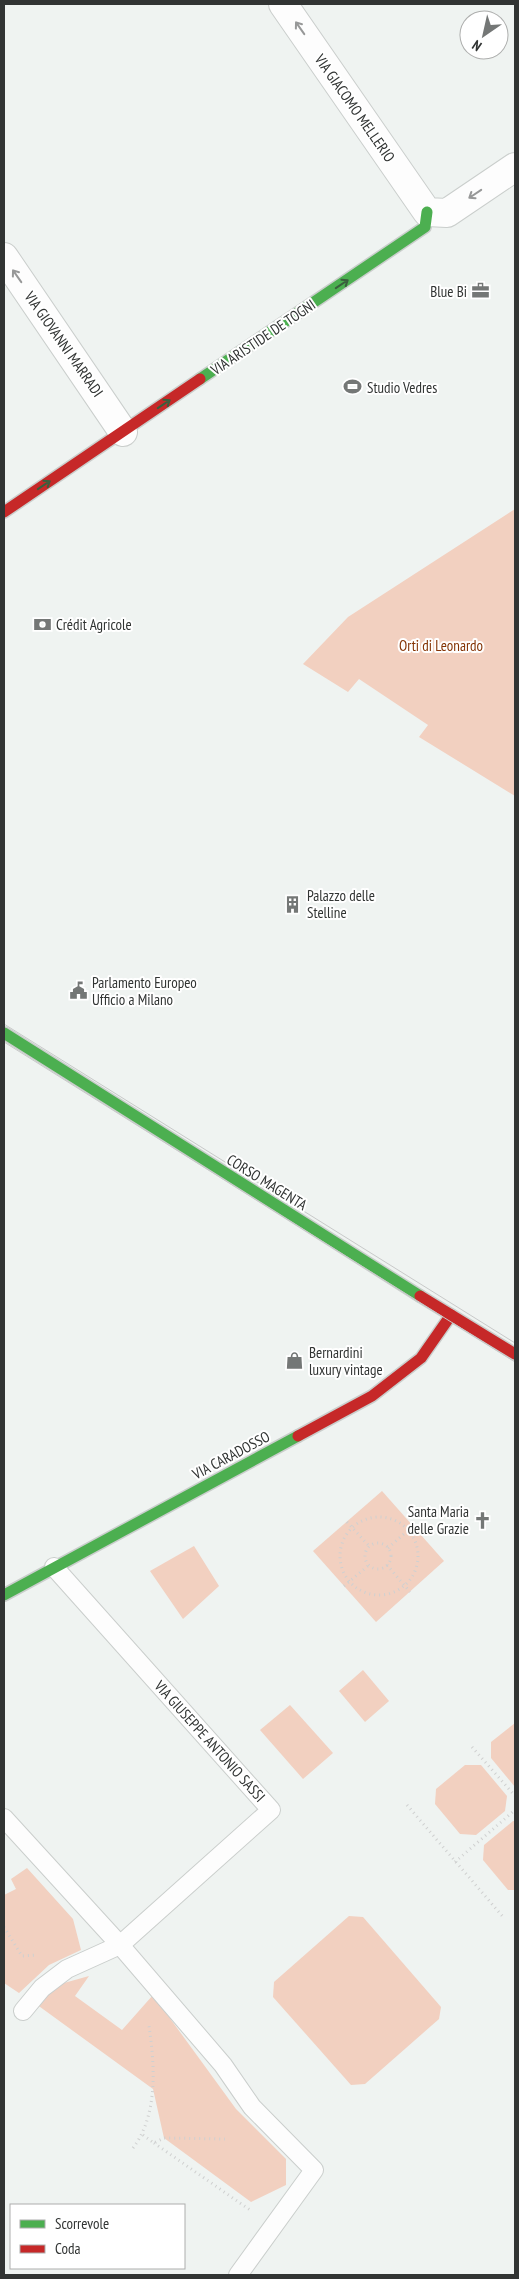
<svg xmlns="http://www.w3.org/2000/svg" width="519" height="2279" font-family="'PT Sans Narrow',sans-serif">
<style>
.green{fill:#f2d0c0}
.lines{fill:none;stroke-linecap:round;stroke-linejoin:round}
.lane-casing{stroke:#cacecc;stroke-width:20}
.street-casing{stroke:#cacecc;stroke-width:30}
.fast-casing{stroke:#cacecc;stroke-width:14}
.jam-casing{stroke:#cacecc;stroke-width:14}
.path{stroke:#cfd0d0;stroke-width:3;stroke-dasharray:1 4;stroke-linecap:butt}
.lane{stroke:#fdfdfd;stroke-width:18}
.street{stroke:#fdfdfd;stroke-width:28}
.fast{stroke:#4caf50;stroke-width:11}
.jam{stroke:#c62828;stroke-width:11}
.tram{stroke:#c8c9c9;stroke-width:1}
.oneway{stroke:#979898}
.oneway2{stroke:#3a5f3d}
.labels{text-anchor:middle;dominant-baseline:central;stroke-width:4;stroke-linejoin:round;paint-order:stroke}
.street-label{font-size:15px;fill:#313433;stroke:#fff}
.poi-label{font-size:15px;fill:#313433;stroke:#fff;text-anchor:start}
.park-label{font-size:15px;fill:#843304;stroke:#fff}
</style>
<rect width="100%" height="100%" fill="#eff3f1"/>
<!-- green -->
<g class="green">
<path d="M515,509v287l-96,-59 9,-12 -69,-46 -11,13 -45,-28 45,-47z"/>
<path d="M382,1491l62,70 -68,61 -63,-71z"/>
<path d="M194,1546l25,40 -36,33 -33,-48z"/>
<path d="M363,1670l26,31 -24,21 -26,-31z"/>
<path d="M290,1705l43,48 -30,26 -43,-49z"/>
<path d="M515,1723v64l-24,-29v-16z"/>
<path d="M465,1765h16l26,31 -2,15 -29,24 -16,-1 -25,-30 1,-15z"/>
<path d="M513,1821h2v69h-7l-25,-30 1,-15z"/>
<path d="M27,1868l46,51 8,31 -32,15 -30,28 -15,-10v-88l12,-6 -5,-10z"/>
<path d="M349,1916l14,1 78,90 -2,12 -74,65 -14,1 -78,-88 1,-15z"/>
<path d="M89,1976l-14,20 47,34 31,-35 83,114 50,50v26l-35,17 -87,-64 -11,-49 -117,-85 28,-21z"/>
</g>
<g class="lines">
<defs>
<g id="lane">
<path d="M4,1818l116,127 103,120 29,42 62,63 -76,105"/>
<path d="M23,2011l19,-23 25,-19 53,-24 151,-135 -217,-243"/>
</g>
<g id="street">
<path d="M283,4l144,208 20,1 68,-46"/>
<path d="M4,257l119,175"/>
</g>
<g id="fast">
<path d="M200,379l225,-152 2,-15"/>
<path d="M4,1033l416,263"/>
<path d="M4,1595l294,-159"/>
</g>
<g id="jam">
<path d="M4,512l196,-133"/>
<path d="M420,1296l95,58"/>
<path d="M298,1436l74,-40 49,-38 30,-43"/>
</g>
</defs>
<!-- lane casing -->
<use href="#lane" class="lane-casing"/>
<!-- street casing -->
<use href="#street" class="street-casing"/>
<!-- fast casing -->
<use href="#fast" class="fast-casing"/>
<!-- jam casing -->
<use href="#jam" class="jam-casing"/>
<!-- path -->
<g class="path">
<circle cx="379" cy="1556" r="39"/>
<path d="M347,1522l23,25"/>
<circle cx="378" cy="1556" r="13"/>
<path d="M388,1548l25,-22"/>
<path d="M387,1565l23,27"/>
<path d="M344,1586l25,-21"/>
<path d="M472,1747l43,49"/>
<path d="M407,1805l97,113"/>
<path d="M455,1862l60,-52"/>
<path d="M4,1927l18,29 14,-1"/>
<path d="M143,2135l11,8 10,-5 61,1"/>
<path d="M154,2143l96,67"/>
<path d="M133,2148c25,-33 22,-82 16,-122"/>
</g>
<!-- lane -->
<use href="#lane" class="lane"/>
<!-- street -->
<use href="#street" class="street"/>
<!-- fast -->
<use href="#fast" class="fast"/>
<!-- jam -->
<use href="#jam" class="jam"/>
<!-- tram -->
<g class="tram">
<path d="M4,1024l511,319"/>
<path d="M4,1042l511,320"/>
</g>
</g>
<!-- one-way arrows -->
<defs><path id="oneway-shaft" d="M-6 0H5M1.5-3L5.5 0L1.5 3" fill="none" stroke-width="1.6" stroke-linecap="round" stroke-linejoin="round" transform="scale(1.25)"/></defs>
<g class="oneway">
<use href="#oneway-shaft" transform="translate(300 28) rotate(-125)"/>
<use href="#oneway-shaft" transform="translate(475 194) rotate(146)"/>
<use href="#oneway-shaft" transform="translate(17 276) rotate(-125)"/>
</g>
<g class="oneway2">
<use href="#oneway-shaft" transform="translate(342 284) rotate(-34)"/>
<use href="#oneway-shaft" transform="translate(164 404) rotate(-34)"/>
<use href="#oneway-shaft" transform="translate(44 485) rotate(-34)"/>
</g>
<!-- icons -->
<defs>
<symbol id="office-bare" viewBox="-9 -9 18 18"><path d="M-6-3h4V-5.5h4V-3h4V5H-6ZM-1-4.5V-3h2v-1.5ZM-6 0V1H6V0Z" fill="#747776" stroke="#fff" stroke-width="2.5" paint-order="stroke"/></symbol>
<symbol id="stadium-bare" viewBox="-9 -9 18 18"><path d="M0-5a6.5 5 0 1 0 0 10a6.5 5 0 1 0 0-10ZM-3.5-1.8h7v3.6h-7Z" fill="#747776" stroke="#fff" stroke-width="2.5" paint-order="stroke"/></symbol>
<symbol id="bank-bare" viewBox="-9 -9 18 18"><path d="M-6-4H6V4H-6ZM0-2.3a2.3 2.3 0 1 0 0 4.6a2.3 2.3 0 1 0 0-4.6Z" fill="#747776" stroke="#fff" stroke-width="2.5" paint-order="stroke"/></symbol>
<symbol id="building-bare" viewBox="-9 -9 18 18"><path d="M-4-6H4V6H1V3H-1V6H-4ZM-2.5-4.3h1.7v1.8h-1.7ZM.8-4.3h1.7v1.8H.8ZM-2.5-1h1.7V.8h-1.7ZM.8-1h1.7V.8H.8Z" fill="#747776" stroke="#fff" stroke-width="2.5" paint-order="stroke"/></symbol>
<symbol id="civic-bare" viewBox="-9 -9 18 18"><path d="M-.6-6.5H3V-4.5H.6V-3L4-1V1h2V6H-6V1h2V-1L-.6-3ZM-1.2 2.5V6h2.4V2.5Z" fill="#747776" stroke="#fff" stroke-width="2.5" paint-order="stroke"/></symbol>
<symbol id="shop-bare" viewBox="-9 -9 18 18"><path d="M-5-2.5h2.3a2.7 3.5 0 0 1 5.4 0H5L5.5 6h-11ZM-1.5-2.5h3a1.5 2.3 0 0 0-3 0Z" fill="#747776" stroke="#fff" stroke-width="2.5" paint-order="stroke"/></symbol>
<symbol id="church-bare" viewBox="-9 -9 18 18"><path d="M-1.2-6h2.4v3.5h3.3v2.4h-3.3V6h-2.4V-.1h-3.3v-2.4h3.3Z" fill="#747776" stroke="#fff" stroke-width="2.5" paint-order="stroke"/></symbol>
</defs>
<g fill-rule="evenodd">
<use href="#office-bare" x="468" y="278" width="25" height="25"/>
<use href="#stadium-bare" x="340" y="374" width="25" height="25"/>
<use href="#bank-bare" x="30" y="612" width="25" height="25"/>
<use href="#building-bare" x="280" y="892" width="25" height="25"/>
<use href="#civic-bare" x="66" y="978" width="25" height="25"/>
<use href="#shop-bare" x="282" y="1348" width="25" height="25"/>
<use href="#church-bare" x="470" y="1508" width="25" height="25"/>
</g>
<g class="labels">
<!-- street labels -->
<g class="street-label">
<text transform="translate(355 108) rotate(55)">VIA GIACOMO MELLERIO</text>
<text transform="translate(263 337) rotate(-34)">VIA ARISTIDE DE TOGNI</text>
<text transform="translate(64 344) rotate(55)">VIA GIOVANNI MARRADI</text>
<text transform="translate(267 1182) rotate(32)">CORSO MAGENTA</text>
<text transform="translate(231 1455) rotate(-28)">VIA CARADOSSO</text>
<text transform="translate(210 1741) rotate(48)">VIA GIUSEPPE ANTONIO SASSI</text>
</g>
<!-- poi labels -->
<g class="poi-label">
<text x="467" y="291" text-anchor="end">Blue Bi</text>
<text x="367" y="387">Studio Vedres</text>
<text x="56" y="624">Crédit Agricole</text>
<text x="307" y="895">Palazzo delle<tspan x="307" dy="17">Stelline</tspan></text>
<text x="92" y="982">Parlamento Europeo<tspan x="92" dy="17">Ufficio a Milano</tspan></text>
<text x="309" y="1352">Bernardini<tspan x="309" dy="17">luxury vintage</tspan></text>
<text x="469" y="1511" text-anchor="end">Santa Maria<tspan x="469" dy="17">delle Grazie</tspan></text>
</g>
<!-- park labels -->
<g class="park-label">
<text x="441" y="645">Orti di Leonardo</text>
</g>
</g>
<!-- border -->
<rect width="519" height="2279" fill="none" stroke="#313433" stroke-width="10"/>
<!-- legend -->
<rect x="10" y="2204" width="175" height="65" fill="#ffffff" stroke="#adaead"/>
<rect x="20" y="2220" width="25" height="8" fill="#4caf50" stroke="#adaead"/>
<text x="55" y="2229" font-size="15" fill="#313433">Scorrevole</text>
<rect x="20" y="2245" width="25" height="8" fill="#c62828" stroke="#adaead"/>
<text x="55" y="2254" font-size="15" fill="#313433">Coda</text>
<!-- north arrow -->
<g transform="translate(484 35) rotate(214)"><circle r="24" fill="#ffffff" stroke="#adaead"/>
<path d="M0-4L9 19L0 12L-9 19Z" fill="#747776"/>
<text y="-8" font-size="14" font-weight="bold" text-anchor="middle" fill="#313433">N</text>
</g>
</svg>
